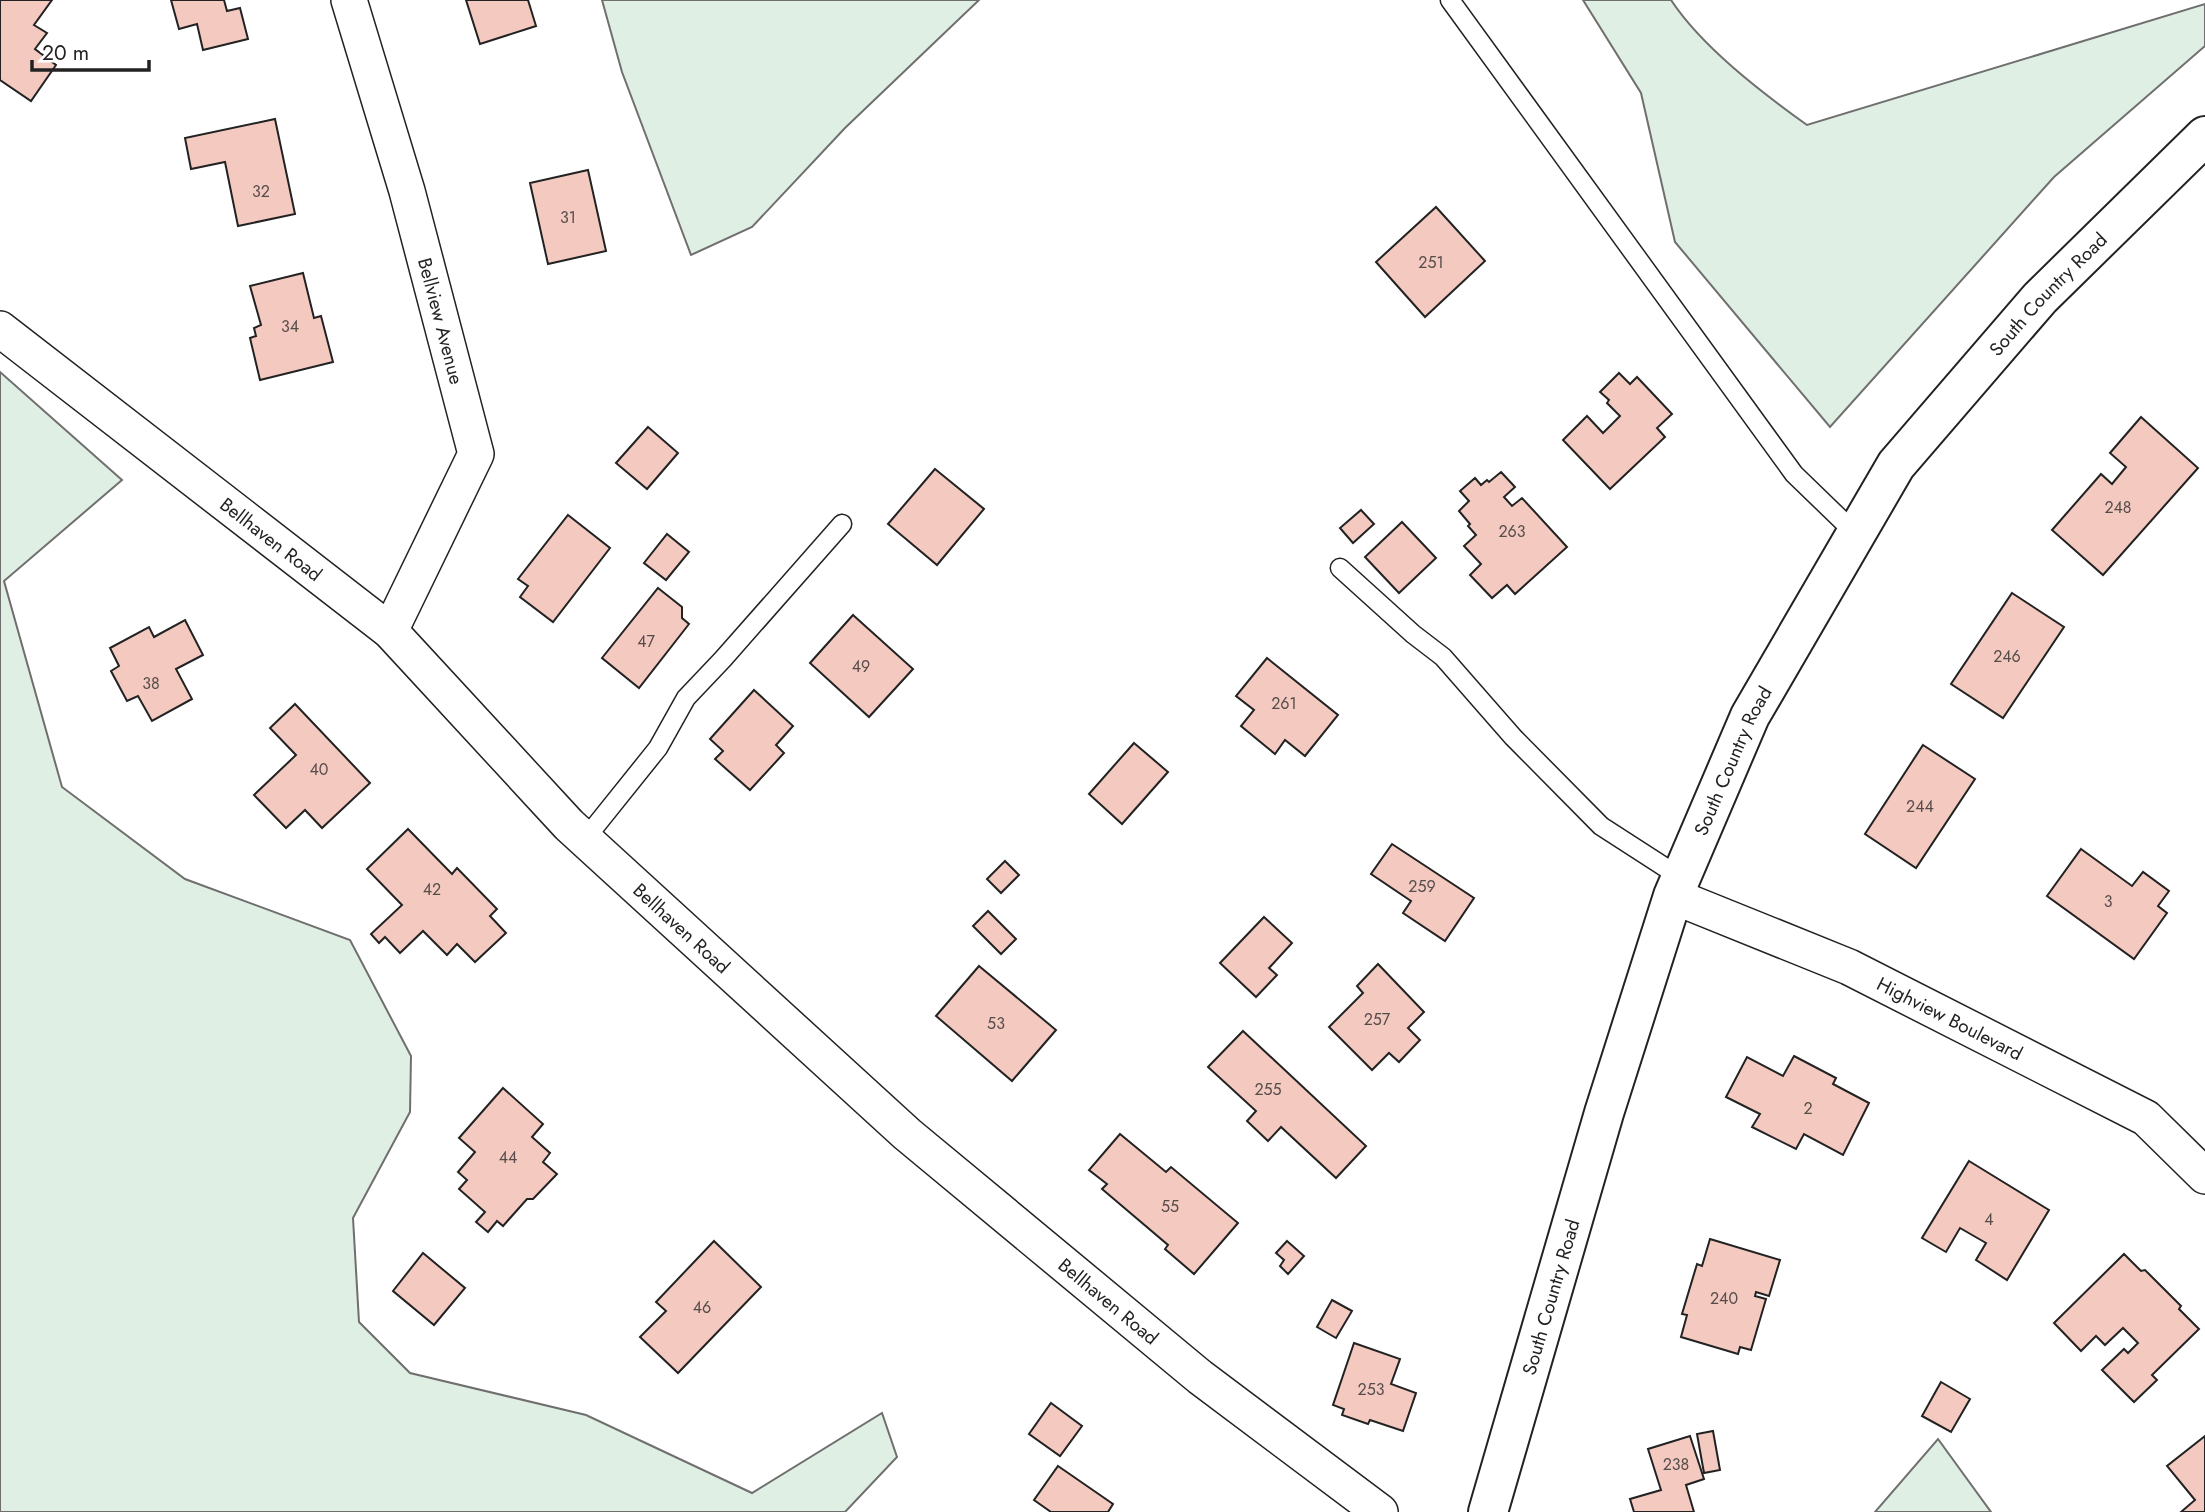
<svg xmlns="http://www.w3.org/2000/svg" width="2205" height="1512" font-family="Jost,sans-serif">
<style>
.green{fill:#e0efe3;stroke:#6f6f6f;stroke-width:2}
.building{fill:#f3c9c0;stroke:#222;stroke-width:2}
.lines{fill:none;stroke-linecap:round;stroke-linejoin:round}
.lane-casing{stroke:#222;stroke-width:21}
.street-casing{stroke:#222;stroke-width:38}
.secondary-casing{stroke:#222;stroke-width:42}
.lane{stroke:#fff;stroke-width:18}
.street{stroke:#fff;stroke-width:35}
.secondary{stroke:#fff;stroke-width:38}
.labels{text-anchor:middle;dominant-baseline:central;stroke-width:5;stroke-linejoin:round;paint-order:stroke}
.number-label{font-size:16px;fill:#564c4a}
.street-label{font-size:19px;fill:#222;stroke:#fff}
</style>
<rect width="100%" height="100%" fill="#fff"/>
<!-- green -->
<g class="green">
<path d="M602,0h377l-134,128 -93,99 -61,28 -69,-183z"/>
<path d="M1583,0h88c31,47 90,92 136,125l398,-121v42l-151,131 -224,250 -155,-185 -34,-149z"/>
<path d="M0,372l122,108 -118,101 58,206 123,92 165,61 61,116 -1,56 -57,106 6,104 51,51 176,42 166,78 130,-80 15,44 -52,55h-845z"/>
<path d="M1938,1439l53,73h-116z"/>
</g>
<!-- building -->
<g class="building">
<path d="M0,0h52l-18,25 13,8 -12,16 21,16 -25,36 -31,-21z"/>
<path d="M171,0h53l3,11 13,-3 8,31 -45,11 -6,-26 -18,5z"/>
<path d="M466,0h62l8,26 -56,18z"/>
<path d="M275,119l20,95 -57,12 -13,-64 -34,7 -6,-31z"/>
<path d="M588,170l18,81 -58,13 -18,-81z"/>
<path d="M1436,207l49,54 -60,56 -49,-55z"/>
<path d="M303,273l11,45 7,-2 12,46 -73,18 -10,-42 6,-2 -2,-8 7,-3 -11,-39z"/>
<path d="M1619,373l11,11 7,-7 35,37 -15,14 8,9 -55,52 -47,-49 24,-24 16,17 17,-17 -13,-13 2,-3 -9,-8z"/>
<path d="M2141,417l57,51 -95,107 -51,-45 49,-56 11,10 14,-17 -16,-14z"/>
<path d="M648,427l30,26 -31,36 -31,-26z"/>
<path d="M935,469l49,40 -47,56 -49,-41z"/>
<path d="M1501,472l14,15 -11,10 8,9 10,-8 45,49 -52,47 -8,-9 -15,13 -22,-23 11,-11 -17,-18 12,-11 -8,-9 2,-2 -11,-13 10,-10 -9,-10 15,-13 6,7 6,-5 2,2z"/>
<path d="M1361,510l13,14 -21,19 -13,-15z"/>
<path d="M568,515l42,33 -57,74 -33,-25 8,-11 -10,-7z"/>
<path d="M1402,522l34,36 -37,35 -34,-36z"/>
<path d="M667,534l22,18 -23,28 -22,-17z"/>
<path d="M658,588l24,19v11l7,6 -50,64 -37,-30z"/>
<path d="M2012,593l52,34 -61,91 -52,-34z"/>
<path d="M853,615l60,54 -44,48 -59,-54z"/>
<path d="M185,620l18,35 -27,14 16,30 -40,22 -14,-25 -11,5 -16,-30 8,-5 -9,-18 39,-21 5,10z"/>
<path d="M1267,658l71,57 -33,41 -20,-16 -10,14 -34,-28 13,-16 -18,-14z"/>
<path d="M754,690l39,36 -17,19 8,8 -34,37 -35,-31 8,-8 -13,-12z"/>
<path d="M295,704l75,79 -48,45 -17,-18 -19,18 -32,-33 42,-40 -26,-27z"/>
<path d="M1134,743l34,29 -46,52 -33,-30z"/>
<path d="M1923,745l52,34 -59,89 -51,-34z"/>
<path d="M408,829l44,45 5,-6 40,41 -7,7 16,17 -31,29 -18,-18 -10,11 -24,-24 -23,22 -15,-16 -6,6 -8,-9 31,-29 -35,-36z"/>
<path d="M1392,844l82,54 -29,43 -42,-28 8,-12 -40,-27z"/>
<path d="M2081,849l51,37 11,-14 26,19 -11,15 9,7 -33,46 -87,-63z"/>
<path d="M1005,861l14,14 -18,18 -14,-14z"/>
<path d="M988,911l28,28 -15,15 -28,-28z"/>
<path d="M1264,917l28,26 -23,25 8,7 -21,22 -36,-34z"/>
<path d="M1378,964l46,48 -16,16 12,12 -21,22 -10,-9 -17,17 -43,-43 34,-34 -6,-7z"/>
<path d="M979,966l77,64 -44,51 -76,-65z"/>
<path d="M1243,1031l123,115 -30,32 -55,-51 -13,14 -21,-20 9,-10 -48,-44z"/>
<path d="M1794,1056l42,22 -3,6 36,19 -26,52 -39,-21 -8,15 -44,-22 8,-13 -34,-17 21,-40 36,19z"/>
<path d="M503,1088l40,36 -11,13 18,16 -7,9 14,12 -24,25h-6l-24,27 -6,-5 -9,11 -12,-10 9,-10 -26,-23 8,-9 -9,-8 17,-20 -16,-14z"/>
<path d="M1120,1134l46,38 5,-5 67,56 -44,51 -29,-25 3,-4 -66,-56 5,-5 -18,-14z"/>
<path d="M1969,1161l80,49 -42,70 -31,-20 10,-17 -26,-15 -14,24 -24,-14z"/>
<path d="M1710,1239l70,21 -11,36 -13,-4 -1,4 11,3 -15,51 -11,-3 -2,7 -57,-17 6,-22 -5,-1 15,-50 5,2z"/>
<path d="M714,1241l47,46 -83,86 -38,-36 26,-26 -10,-9z"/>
<path d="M1287,1241l17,15 -16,18 -8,-8 4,-6 -8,-7z"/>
<path d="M423,1253l42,35 -31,37 -41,-34z"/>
<path d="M2124,1254l17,17 4,-1 36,36 -2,3 20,20 -47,46 5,5 -23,22 -32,-32 22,-21 4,4 10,-10 -15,-15 -18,17 -9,-9 -15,15 -27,-28z"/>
<path d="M1332,1300l20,11 -16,27 -19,-11z"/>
<path d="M1354,1343l46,16 -9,25 25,9 -13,38 -33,-11 -2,4 -26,-9 2,-6 -11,-4z"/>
<path d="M1941,1382l29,17 -19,33 -29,-16z"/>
<path d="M1051,1403l31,23 -22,30 -31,-22z"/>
<path d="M1713,1431l7,39 -16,3 -7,-39z"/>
<path d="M1690,1436l14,43 -18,6 8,27h-60l-4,-13 31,-9 -13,-41z"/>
<path d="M2205,1436v76h-24l14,-12 -28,-34z"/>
<path d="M1058,1466l55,38 -5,8h-57l-17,-12z"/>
</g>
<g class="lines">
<defs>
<g id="lane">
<path d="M1450,0l344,474 62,60"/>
<path d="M1340,568l73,66 30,23 70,80 88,89 79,51"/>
<path d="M585,839l73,-91 28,-50 37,-39 119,-135"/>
</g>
<g id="street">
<path id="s1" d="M349,0l58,191 69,263 -86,177"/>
<path id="s2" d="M0,329l390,302 179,194 338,309 293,243 180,135"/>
<path id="s3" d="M1673,896l176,71 297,151 59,58"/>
</g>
<g id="secondary">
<path id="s4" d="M1488,1512l116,-399 69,-217 77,-180 146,-251 144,-167 165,-162"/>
</g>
</defs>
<!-- lane casing -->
<use href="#lane" class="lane-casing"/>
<!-- street casing -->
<use href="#street" class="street-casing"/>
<!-- secondary casing -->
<use href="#secondary" class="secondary-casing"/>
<!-- lane -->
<use href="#lane" class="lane"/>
<!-- street -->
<use href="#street" class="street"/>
<!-- secondary -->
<use href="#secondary" class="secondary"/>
</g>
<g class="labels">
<!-- number labels -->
<g class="number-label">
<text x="261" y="191">32</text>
<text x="568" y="217">31</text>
<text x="1431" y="262">251</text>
<text x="290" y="326">34</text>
<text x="2118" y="507">248</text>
<text x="1512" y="531">263</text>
<text x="646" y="641">47</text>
<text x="2007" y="656">246</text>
<text x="861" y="666">49</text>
<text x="151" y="683">38</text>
<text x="1284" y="703">261</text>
<text x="319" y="769">40</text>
<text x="1920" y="806">244</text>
<text x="1422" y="886">259</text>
<text x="432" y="889">42</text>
<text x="2108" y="901">3</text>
<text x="1377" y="1019">257</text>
<text x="996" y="1023">53</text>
<text x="1268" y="1089">255</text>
<text x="1808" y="1108">2</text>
<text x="508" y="1157">44</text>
<text x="1170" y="1206">55</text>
<text x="1989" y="1219">4</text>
<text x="1724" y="1298">240</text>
<text x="702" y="1307">46</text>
<text x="1371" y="1389">253</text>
<text x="1676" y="1464">238</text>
</g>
<!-- street labels -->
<g class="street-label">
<text stroke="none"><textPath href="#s4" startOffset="1358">South Country Road</textPath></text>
<text stroke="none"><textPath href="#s1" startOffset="334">Bellview Avenue</textPath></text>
<text stroke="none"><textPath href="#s2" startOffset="343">Bellhaven Road</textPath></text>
<text stroke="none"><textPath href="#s4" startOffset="791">South Country Road</textPath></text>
<text stroke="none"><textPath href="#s2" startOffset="910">Bellhaven Road</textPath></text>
<text stroke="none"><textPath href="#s3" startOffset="303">Highview Boulevard</textPath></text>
<text stroke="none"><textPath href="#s4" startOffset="224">South Country Road</textPath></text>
<text stroke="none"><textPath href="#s2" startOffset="1477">Bellhaven Road</textPath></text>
</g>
</g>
<!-- scale -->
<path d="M32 60v10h117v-10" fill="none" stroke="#222222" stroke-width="3.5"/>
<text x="42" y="60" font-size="21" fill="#222222" stroke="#ffffff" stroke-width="5" paint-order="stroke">20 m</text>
</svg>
